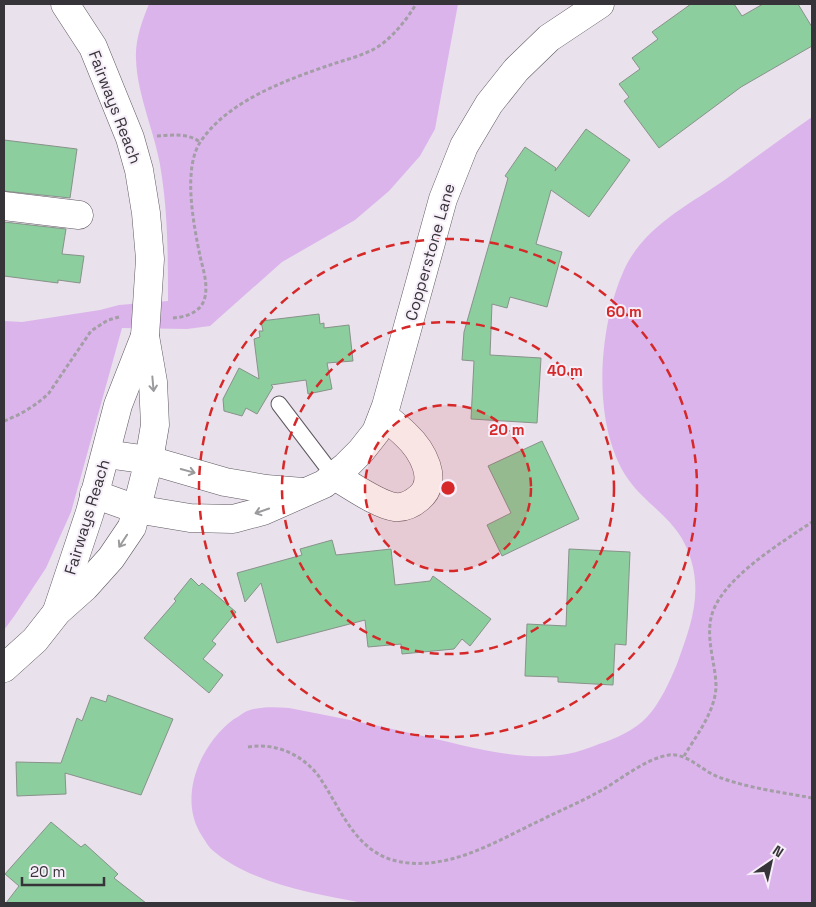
<svg xmlns="http://www.w3.org/2000/svg" width="816" height="907" font-family="'Space Grotesk',sans-serif">
<style>
.green{fill:#dcb4ec}
.building{fill:#8cce9e;stroke:#88928a}
.lines{fill:none;stroke-linecap:round;stroke-linejoin:round}
.lane-casing{stroke:#5f5861;stroke-width:17}
.street-casing{stroke:#5f5861;stroke-width:29}
.path{stroke:#a39da6;stroke-width:3;stroke-dasharray:4 2.5;stroke-linecap:butt}
.lane{stroke:#fff;stroke-width:15}
.street{stroke:#fff;stroke-width:28}
.oneway{stroke:#9b9a9c}
.ring{fill:none;stroke:#d62828;stroke-width:2.5;stroke-dasharray:9 6}
.labels{text-anchor:middle;dominant-baseline:central;stroke-width:4;stroke-linejoin:round;paint-order:stroke}
.street-label{font-size:16px;fill:#373439;stroke:#f6eef9}
.centre{fill:#d62828;stroke:#f6eef9;stroke-width:2.5}
.ring-label{font-size:15px;text-anchor:middle;font-weight:bold;fill:#d62828;stroke:#f6eef9;stroke-width:4;stroke-linejoin:round;paint-order:stroke}
</style>
<rect width="100%" height="100%" fill="#e9e1ec"/>
<!-- green -->
<g class="green">
<path d="M149,4h309l-23,125 -15,27 -31,35 -34,29 -73,42 -72,64 -23,3 -65,-1 -51,184 -25,56 -31,47 -11,15v-309l18,1 78,-12 19,-5 49,-4c0,-43 0,-87 -7,-130 -5,-36 -24,-75 -25,-112 -1,-19 6,-38 13,-55z"/>
<path d="M812,117v786h-449c-48,-9 -114,-20 -152,-54 -4,-4 -6,-9 -9,-13 -25,-38 -2,-92 32,-117 4,-2 9,-6 13,-8 14,-5 27,-4 42,-3 41,8 83,16 125,26 47,10 105,29 153,20 11,-2 22,-6 32,-10 16,-5 36,-14 48,-27 13,-14 23,-36 30,-53 14,-39 27,-72 11,-113 -12,-32 -42,-46 -60,-72 -37,-54 -30,-151 -4,-209 20,-44 65,-65 102,-91 29,-21 57,-42 86,-62z"/>
</g>
<!-- building -->
<g class="building">
<path d="M691,4h43l8,12 21,-12h35l14,23v19l-71,41 -82,61 -35,-47 5,-4 -10,-13 21,-15 -8,-11 26,-19 -6,-7z"/>
<path d="M586,129l44,31 -41,57 -38,-27 -15,54 26,8 -15,55 -37,-10 -3,11 -15,-4 -2,51 51,3 -4,65 -66,-4 3,-58 -12,-1 2,-28 44,-154 -3,-2 20,-29 31,21 -1,3z"/>
<path d="M4,140l73,9 -7,49 -66,-7z"/>
<path d="M4,222l62,7 -4,25 22,2 -4,27 -22,-3v3l-54,-7z"/>
<path d="M319,314l1,10 4,-1v5l25,-3 4,36 -26,2 5,26 -24,5 -2,-14 -35,5 2,2 -16,27 -11,-6 -4,8 -18,-5 -1,-12 16,-31 20,11 -5,-40 6,-2 -1,-6h4l-2,-10z"/>
<path d="M542,441l37,78 -77,37 -15,-31 24,-12 -23,-47z"/>
<path d="M332,540l4,15 55,-6 4,36 35,-4 3,-5 58,43 -21,27 -8,-7 -8,10 -52,5 -1,-10 -33,3 -3,-27 -88,23 -16,-60 -16,19 -8,-29 65,-18 -2,-6z"/>
<path d="M569,549l61,3 -4,93 -11,-1 -2,41 -55,-3v-5l-33,-1 2,-52 39,2z"/>
<path d="M191,578l8,8 3,-3 34,29 -24,29 4,3 -13,15 20,16 -14,18 -65,-55 32,-37 -2,-2z"/>
<path d="M108,695l65,24 -32,76 -76,-22 1,21 -49,2 -1,-34 45,1 16,-45 5,3 9,-24 15,5z"/>
<path d="M51,822l30,25 4,-3 33,30 -4,4 32,25h-140l13,-17 -14,-12z"/>
</g>
<g class="lines">
<defs>
<path id="lane" d="M279,404l54,71"/>
<g id="street">
<path d="M4,206l75,9"/>
<path d="M106,454l43,6 76,22 41,7 37,3"/>
<path d="M333,475c16,9 45,30 62,32 9,1 17,-3 24,-9 21,-17 3,-48 -13,-63 -7,-7 -15,-13 -23,-20"/>
<path d="M94,494l42,15 54,9 43,1 30,-8 61,-27 22,-18 15,-15 15,-19 10,-26 57,-207 21,-53 25,-42 27,-34 33,-32 51,-34"/>
<path d="M57,611l33,-99 28,-107 27,-69"/>
<path d="M4,668l31,-28 22,-28 28,-25 26,-29 21,-31 17,-67 6,-35 -2,-43 -8,-46 5,-77 -4,-46 -7,-43 -9,-32 -37,-91 -28,-43"/>
</g>
</defs>
<!-- lane casing -->
<use href="#lane" class="lane-casing"/>
<!-- street casing -->
<use href="#street" class="street-casing"/>
<!-- path -->
<g class="path">
<path d="M157,136c15,-1 31,-3 43,6"/>
<path d="M173,318c13,-1 29,-6 32,-21 3,-14 -2,-28 -5,-41 -6,-30 -18,-88 1,-115 27,-40 85,-61 129,-76 17,-6 37,-10 52,-21 14,-11 25,-25 34,-40"/>
<path d="M4,421c16,-6 33,-16 45,-28l42,-62 17,-11 11,-3"/>
<path d="M248,747c27,-5 56,8 72,31 24,36 38,81 89,85 46,4 88,-22 128,-41 22,-11 44,-20 65,-32 19,-11 45,-32 67,-35 18,-2 31,14 47,21 30,12 65,16 96,22"/>
<path d="M684,756c12,-20 31,-44 32,-69 0,-22 -10,-46 -5,-69 8,-38 70,-75 101,-96"/>
</g>
<!-- lane -->
<use href="#lane" class="lane"/>
<!-- street -->
<use href="#street" class="street"/>
</g>
<!-- one-way arrows -->
<defs><path id="oneway-shaft" d="M-6 0H5M1.5-3L5.5 0L1.5 3" fill="none" stroke-width="1.6" stroke-linecap="round" stroke-linejoin="round" transform="scale(1.25)"/></defs>
<g class="oneway">
<use href="#oneway-shaft" transform="translate(153 384) rotate(85)"/>
<use href="#oneway-shaft" transform="translate(188 471) rotate(15)"/>
<use href="#oneway-shaft" transform="translate(262 511) rotate(161)"/>
<use href="#oneway-shaft" transform="translate(123 541) rotate(123)"/>
</g>
<!-- distance rings -->
<circle cx="448" cy="488" r="83" fill="#d62828" fill-opacity=".12"/>
<g class="ring">
<circle cx="448" cy="488" r="83"/>
<circle cx="448" cy="488" r="166"/>
<circle cx="448" cy="488" r="249"/>
</g>
<g class="labels">
<!-- street labels -->
<g class="street-label">
<text transform="translate(115 107) rotate(69)">Fairways Reach</text>
<text transform="translate(430 252) rotate(-74)">Copperstone Lane</text>
<text transform="translate(87 517) rotate(-73)">Fairways Reach</text>
</g>
</g>
<circle cx="448" cy="488" r="8" class="centre"/>
<g class="ring-label">
<text x="624" y="317">60 m</text>
<text x="565" y="376">40 m</text>
<text x="507" y="435">20 m</text>
</g>
<!-- border -->
<rect width="816" height="907" fill="none" stroke="#373439" stroke-width="10"/>
<!-- north arrow -->
<g transform="translate(771 862) rotate(34)" stroke="#f6eef9" stroke-width="4" paint-order="stroke">
<path d="M0-4L9 19L0 12L-9 19Z" fill="#373439"/>
<text y="-8" font-size="14" font-weight="bold" text-anchor="middle" fill="#373439">N</text>
</g>
<!-- scale -->
<path d="M22 877v8h82v-8" fill="none" stroke="#373439" stroke-width="2.5"/>
<text x="30" y="877" font-size="15" fill="#373439" stroke="#f6eef9" stroke-width="4" paint-order="stroke">20 m</text>
</svg>
